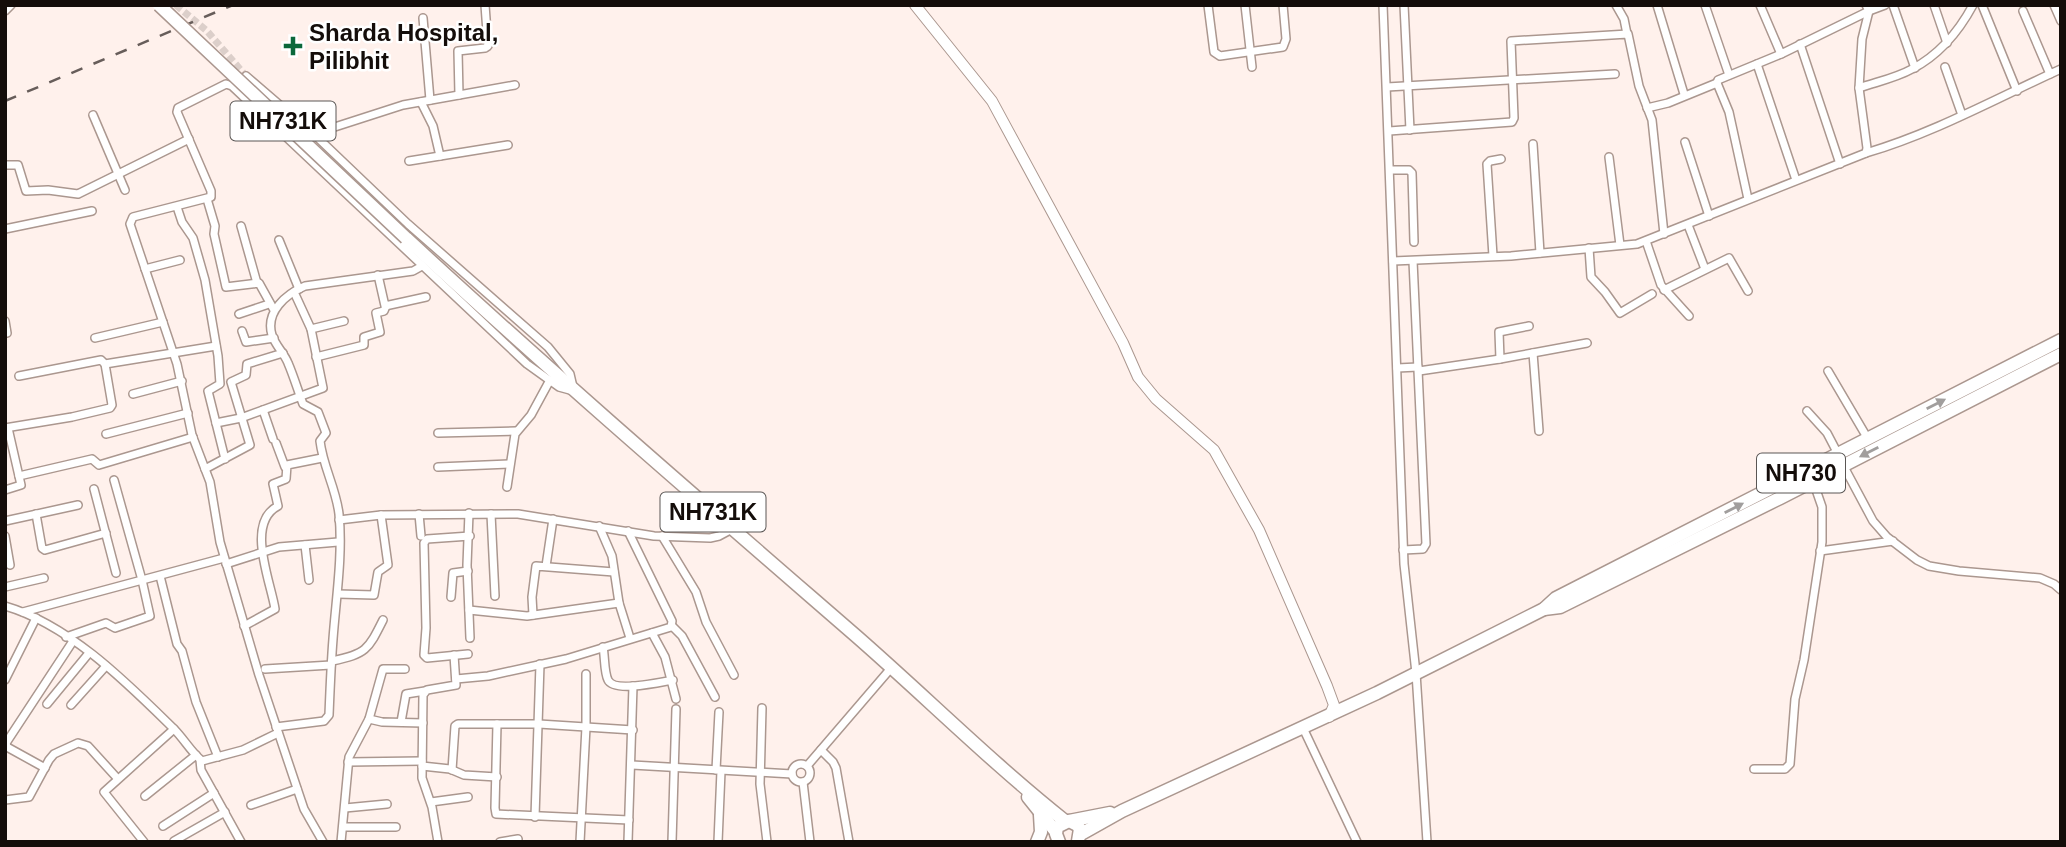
<svg xmlns="http://www.w3.org/2000/svg" width="2066" height="847" font-family="Arial,sans-serif">
<style>
.lines{fill:none;stroke-linecap:round;stroke-linejoin:round}
.street-tunnel{stroke:#dccfca;stroke-width:7;stroke-dasharray:7 3.5;stroke-linecap:butt}
.street-casing{stroke:#ab978f;stroke-width:10}
.secondary-casing{stroke:#ab978f;stroke-width:12}
.highway-casing{stroke:#ab978f;stroke-width:15}
.street{stroke:#fff;stroke-width:7}
.secondary{stroke:#fff;stroke-width:10}
.highway{stroke:#fff;stroke-width:12}
.rail{stroke:#675d5a;stroke-width:2.5;stroke-dasharray:12 12;stroke-linecap:butt}
.highway-bridge-casing{stroke:#ab978f;stroke-width:15;stroke-linecap:butt}
.highway-bridge{stroke:#fff;stroke-width:12}
.oneway{fill:#a19e9d}
.poi-dot{fill:#0b683b;stroke:#fff;stroke-width:2.5}
.labels{text-anchor:middle;dominant-baseline:central;stroke-width:5;stroke-linejoin:round;paint-order:stroke}
.shield{fill:#fff;stroke:#5a5654;stroke-width:2}
.shield-label{font-size:23px;font-weight:bold;fill:#140d0a}
.poi-label{font-size:24px;font-weight:bold;fill:#140d0a;stroke:#fff;text-anchor:start}
</style>
<rect width="100%" height="100%" fill="#fff1ec"/>
<g class="lines">
<!-- street-tunnel -->
<path class="street-tunnel" d="M176,5l31,26 39,45"/>
<defs>
<g id="street">
<path d="M1208,5l6,47 6,4 63,-9 3,-8 -3,-34"/>
<path d="M1245,5l7,62"/>
<path d="M1383,5l21,559 12,109 11,169"/>
<path d="M1404,5l6,125"/>
<path d="M1616,5l8,14 3,15"/>
<path d="M1657,5l27,89"/>
<path d="M1705,5l24,70"/>
<path d="M1760,5l21,49 88,-43 16,-6"/>
<path d="M1866,5l3,6 -7,28 -3,49c17,-6 37,-10 53,-19 27,-14 47,-38 61,-64"/>
<path d="M1893,5l22,63"/>
<path d="M1934,5l13,38"/>
<path d="M1982,5l35,86"/>
<path d="M2054,5l7,16"/>
<path d="M5,11l6,-6"/>
<path d="M2023,11l27,63"/>
<path d="M423,18l7,82"/>
<path d="M1800,44l40,120"/>
<path d="M1757,64l39,116"/>
<path d="M1945,67l17,48"/>
<path d="M246,76l72,62 90,86 140,123 22,27 3,13"/>
<path d="M1387,87l228,-13"/>
<path d="M459,95l-1,-44 27,-3 3,-2 -3,-41"/>
<path d="M421,102l12,24 7,30"/>
<path d="M1647,108l21,-5 49,-20"/>
<path d="M93,115l32,75"/>
<path d="M1389,131l123,-9 2,-4 -3,-77 117,-7 11,52 13,34 12,114"/>
<path d="M313,134l90,-29 112,-20"/>
<path d="M1685,142l24,74"/>
<path d="M1533,144l7,109"/>
<path d="M1866,153c68,-20 131,-55 195,-84"/>
<path d="M1609,157l11,88"/>
<path d="M409,161l99,-16"/>
<path d="M5,165h13l8,26 22,-1 30,4 111,-55"/>
<path d="M1390,170h19l3,3 2,69"/>
<path d="M207,199l8,27 -1,8 12,53 33,-4 15,27"/>
<path d="M1748,199l-19,-87 -12,-29 1,-3 63,-26"/>
<path d="M177,207l5,15 11,16 12,42 13,76 2,28 -12,7 17,68"/>
<path d="M1688,225l17,44"/>
<path d="M241,226l16,57"/>
<path d="M5,229l87,-18"/>
<path d="M279,240l20,49"/>
<path d="M1646,241l15,44 28,31"/>
<path d="M1589,248l2,29 14,15 15,21 32,-19"/>
<path d="M1493,256l-6,-92 3,-3 11,-2"/>
<path d="M1393,261l118,-5 126,-12 229,-91 1,-5 -8,-60"/>
<path d="M145,269l35,-9"/>
<path d="M378,275l7,31 41,-9"/>
<path d="M1664,290l65,-32 19,33"/>
<path d="M239,314l30,-10"/>
<path d="M5,321l2,12"/>
<path d="M311,329l33,-8"/>
<path d="M242,331l4,11 28,-4"/>
<path d="M95,338l68,-16"/>
<path d="M1533,353l6,78"/>
<path d="M316,357l48,-12v-8l16,-5 -4,-19 8,-2 2,-5"/>
<path d="M1500,359l-1,-27 30,-6"/>
<path d="M1397,368l21,-1"/>
<path d="M1419,371l81,-12 87,-16"/>
<path d="M1828,371l40,68"/>
<path d="M19,376l82,-16 4,4"/>
<path d="M133,394l49,-13"/>
<path d="M263,410l10,29"/>
<path d="M1807,411l20,22 11,21"/>
<path d="M216,423l25,-5 82,-30 -12,-59 -17,-37"/>
<path d="M5,428l67,-11 38,-9 2,-3 -7,-41 111,-18"/>
<path d="M438,433l78,-2"/>
<path d="M106,434l82,-21"/>
<path d="M276,443l9,24"/>
<path d="M1843,465l30,56 14,16 30,23 12,6 30,5 81,7 14,6 7,6"/>
<path d="M438,467l71,-3"/>
<path d="M205,469l45,-24 -19,-63 15,-7 1,-11 36,-11"/>
<path d="M19,476l73,-17 7,6 94,-28"/>
<path d="M507,487l8,-53 16,-19 19,-35"/>
<path d="M94,489l22,84"/>
<path d="M5,490l16,-5 -13,-57"/>
<path d="M469,513l-2,52 3,73"/>
<path d="M36,514l6,34 3,2 61,-17"/>
<path d="M419,514l2,22"/>
<path d="M491,514l4,82"/>
<path d="M339,520l42,-5 137,-1 136,22 56,2 9,-2 13,-7"/>
<path d="M5,521l73,-16"/>
<path d="M599,526l13,30 7,47 11,35"/>
<path d="M5,536l5,29"/>
<path d="M662,536l34,56 10,30 28,53"/>
<path d="M305,545l4,35"/>
<path d="M1403,550l20,-1 3,-5 -13,-283"/>
<path d="M1820,551l73,-10"/>
<path d="M226,564l53,-17 59,-5"/>
<path d="M546,566l7,-47"/>
<path d="M160,576l17,68 5,7 14,51 22,55"/>
<path d="M5,587l39,-9"/>
<path d="M338,594l36,1 4,-23 10,-7 -7,-50"/>
<path d="M451,597l2,-24 15,-2"/>
<path d="M5,606c65,19 122,77 169,123 10,10 17,23 28,32l41,-11 35,-17"/>
<path d="M469,610l58,6 92,-13"/>
<path d="M23,612l201,-54"/>
<path d="M533,615l-1,-18 4,-31 78,6"/>
<path d="M244,626l31,-17c-4,-27 -30,-86 3,-103l-5,-22 13,-5 1,-14 35,-7"/>
<path d="M672,626l10,10 33,61"/>
<path d="M652,633l13,24 11,42"/>
<path d="M66,637l40,-14 9,5 35,-12 -8,-36 -28,-100"/>
<path d="M603,647c2,10 1,25 5,33 6,13 53,2 65,0"/>
<path d="M468,654l-41,4 -3,-3 2,-27 -2,-85 3,-4 43,-3"/>
<path d="M332,661c34,-7 36,-11 51,-41"/>
<path d="M265,669l66,-4"/>
<path d="M456,679l32,-3 78,-17 105,-32 1,-6 -44,-90"/>
<path d="M5,680l31,-62"/>
<path d="M47,704l42,-51"/>
<path d="M71,705l35,-39"/>
<path d="M762,708l-2,76 7,58"/>
<path d="M369,719l13,3 41,1"/>
<path d="M401,722l5,-28 19,-3"/>
<path d="M497,724l-2,84 1,6 133,6"/>
<path d="M276,727l48,-6 5,-6c1,-25 2,-51 4,-76 3,-41 10,-84 6,-125 -3,-26 -16,-47 -19,-73l6,-8 -8,-21 -15,-8c-5,-13 -9,-27 -15,-41 -4,-10 -13,-18 -16,-28 -7,-23 14,-41 33,-49l108,-15 9,-5"/>
<path d="M1303,728l54,114"/>
<path d="M821,750l12,12 3,6 13,74"/>
<path d="M200,760l1,10 40,72"/>
<path d="M348,762l74,-1"/>
<circle cx="801" cy="773" r="9"/>
<path d="M632,765l160,9"/>
<path d="M422,766l28,3 14,6 33,2"/>
<path d="M807,766l85,-99"/>
<path d="M45,768l-38,-21 -1,-4 67,-102"/>
<path d="M1754,769h31l5,-5 5,-65 9,-39 18,-118v-35l-9,-26"/>
<path d="M452,770l3,-44 3,-2h81l94,6"/>
<path d="M716,770l3,-58"/>
<path d="M803,782l7,60"/>
<path d="M145,796l51,-41"/>
<path d="M5,800l24,-3 20,-37 5,-6 24,-11 10,3 29,32"/>
<path d="M431,802l37,-5"/>
<path d="M251,805l46,-16"/>
<path d="M345,808l42,-4"/>
<path d="M535,817l5,-153"/>
<path d="M163,826l51,-33"/>
<path d="M343,827h53"/>
<path d="M174,841l51,-29"/>
<path d="M144,842l-40,-50 70,-63"/>
<path d="M323,842l-19,-33 -45,-134 -39,-133 -10,-60 -18,-47 -15,-71 -47,-140 3,-7 78,-20v-6l-34,-79 1,-4 48,-24 6,2 295,278 32,23 11,3"/>
<path d="M341,842l8,-85 20,-38 14,-50h22"/>
<path d="M438,842l-6,-35 -10,-29 1,-83 4,-5 29,-5 -2,-30"/>
<path d="M500,842l18,-3"/>
<path d="M580,842l6,-115v-53"/>
<path d="M628,842l5,-156"/>
<path d="M672,842l4,-133"/>
<path d="M718,842l3,-71"/>
</g>
<path id="secondary" d="M915,5l77,96 131,242 15,34 18,22 58,51 45,80 68,156 7,19 -5,12"/>
<g id="highway">
<path d="M406,238c147,136 298,266 449,397 71,62 137,128 210,186"/>
<path d="M1544,609l16,-2 220,-109 281,-144"/>
<path d="M1028,797l28,35"/>
<path d="M1069,821l41,-8"/>
<path d="M1081,834l41,-23 255,-118 167,-84 12,-11 505,-258"/>
<path d="M1037,842l4,-10 -1,-17"/>
<path d="M1059,842l-3,-8 1,-7 12,-6 8,4 3,4 -2,12"/>
</g>
</defs>
<!-- street casing -->
<use href="#street" class="street-casing"/>
<!-- secondary casing -->
<use href="#secondary" class="secondary-casing"/>
<!-- highway casing -->
<use href="#highway" class="highway-casing"/>
<!-- street -->
<use href="#street" class="street"/>
<!-- secondary -->
<use href="#secondary" class="secondary"/>
<!-- highway -->
<use href="#highway" class="highway"/>
<!-- rail -->
<path class="rail" d="M5,101l228,-96"/>
<defs>
<path id="highway-bridge" d="M159,5l247,233"/>
</defs>
<!-- highway-bridge casing -->
<use href="#highway-bridge" class="highway-bridge-casing"/>
<!-- highway-bridge -->
<use href="#highway-bridge" class="highway-bridge"/>
</g>
<!-- one-way arrows -->
<defs><path id="oneway-solid" d="M-6-.8H1V-3.2L6.5 0L1 3.2V.8H-6Z" transform="scale(1.75)"/></defs>
<g class="oneway">
<use href="#oneway-solid" transform="translate(1936 404) rotate(-27)"/>
<use href="#oneway-solid" transform="translate(1869 452) rotate(153)"/>
<use href="#oneway-solid" transform="translate(1734 508) rotate(-27)"/>
</g>
<!-- markers -->
<path class="poi-dot" d="M289.5 35.5h7v7h7v7h-7v7h-7v-7h-7v-7h7z"/>
<g class="labels">
<!-- shield labels -->
<g class="shield">
<rect x="230.5" y="101.5" width="105" height="39" rx="5"/>
<rect x="1757" y="453.5" width="88" height="39" rx="5"/>
<rect x="660.5" y="492.5" width="105" height="39" rx="5"/>
</g>
<g class="shield-label">
<text x="283" y="121">NH731K</text>
<text x="1801" y="473">NH730</text>
<text x="713" y="512">NH731K</text>
</g>
<!-- poi labels -->
<g class="poi-label">
<text x="309" y="32">Sharda Hospital,<tspan x="309" dy="28">Pilibhit</tspan></text>
</g>
</g>
<!-- border -->
<rect width="2066" height="847" fill="none" stroke="#140d0a" stroke-width="14"/>
</svg>
